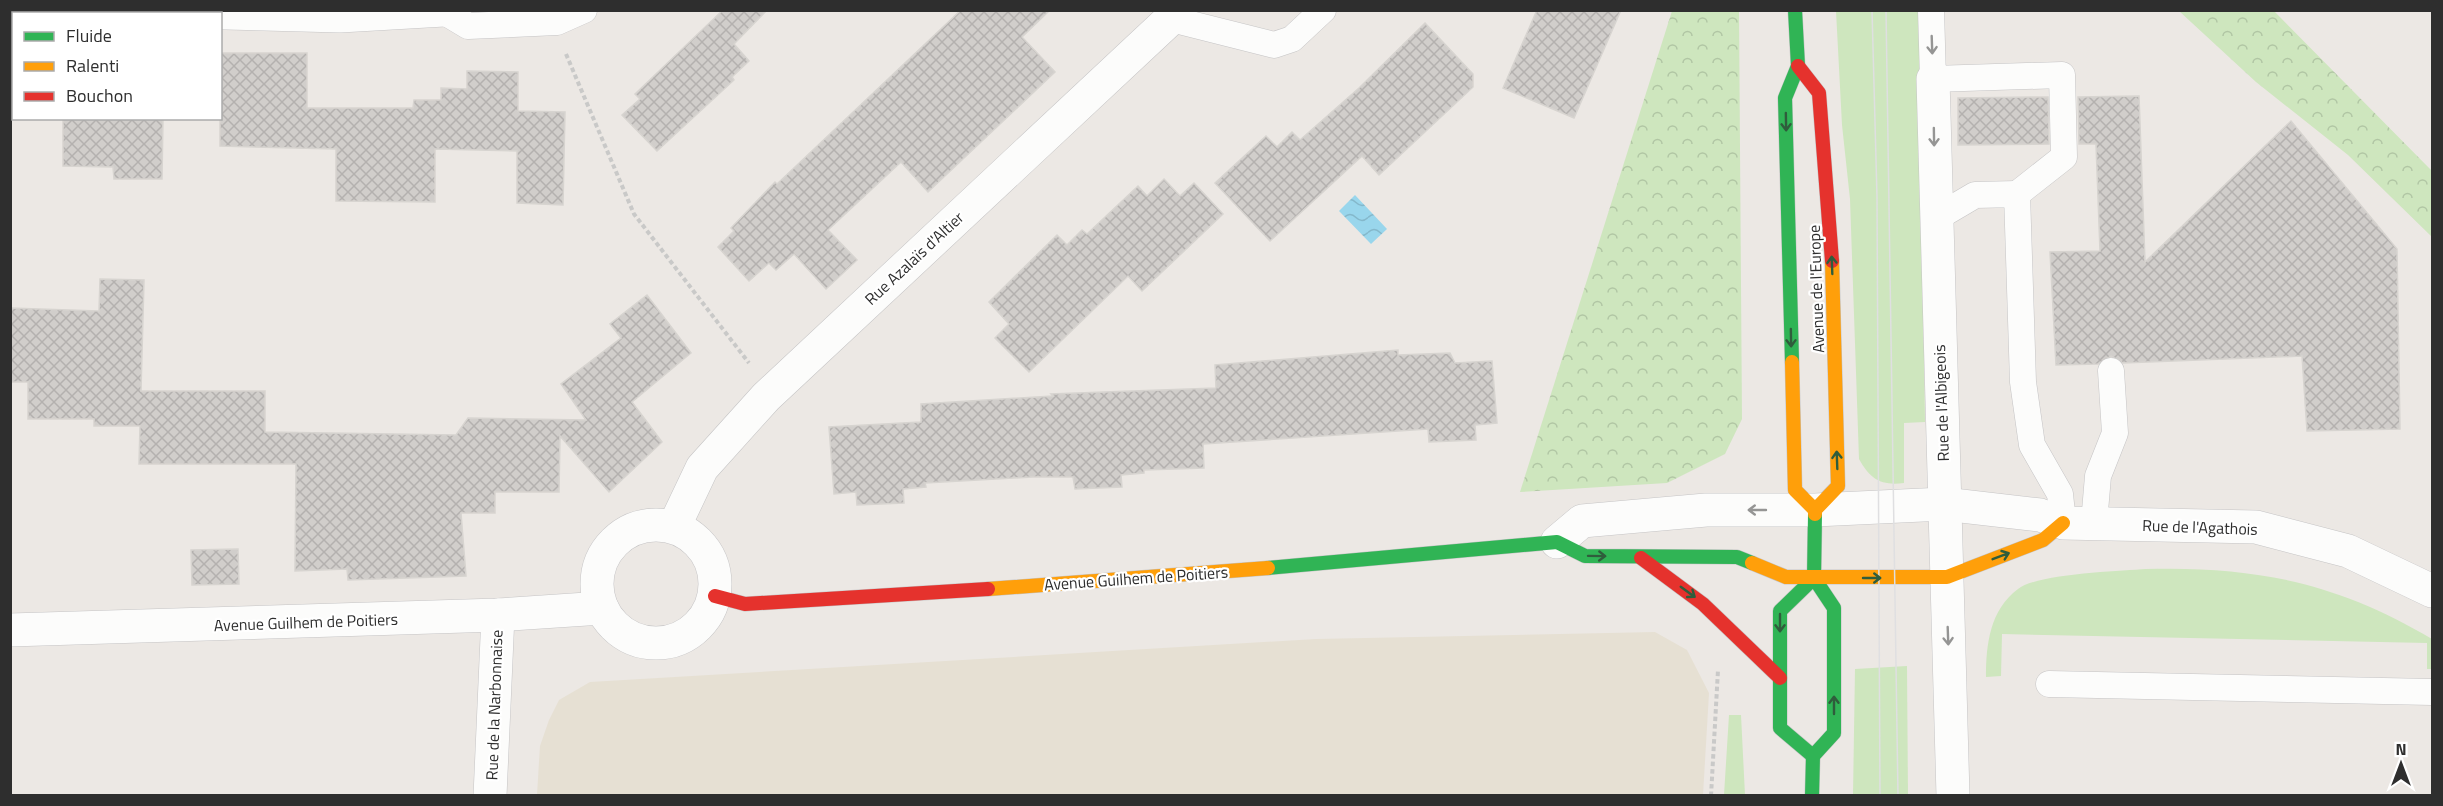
<svg xmlns="http://www.w3.org/2000/svg" width="2443" height="806" font-family="'Titillium Web',sans-serif">
<style>
.education{fill:#e6e0d3}
.grass{fill:#cee6be}
.forest{fill:url(#forest-crowns)}
.water{fill:url(#water-waves)}
.building{fill:url(#building-cross-hatch);stroke:#d7d4d0;stroke-width:1.5}
.lines{fill:none;stroke-linecap:round;stroke-linejoin:round}
.lane-casing{stroke:#c5c4c5;stroke-width:27}
.street-casing{stroke:#c5c4c5;stroke-width:34}
.fast-casing{stroke:#c5c4c5;stroke-width:15}
.slow-casing{stroke:#c5c4c5;stroke-width:15}
.jam-casing{stroke:#c5c4c5;stroke-width:15}
.path{stroke:#c9c9c8;stroke-width:4;stroke-dasharray:4.5 3;stroke-linecap:butt}
.lane{stroke:#fcfcfb;stroke-width:26}
.street{stroke:#fcfcfb;stroke-width:33}
.fast{stroke:#30b455;stroke-width:14}
.slow{stroke:#ff9f0a;stroke-width:14}
.jam{stroke:#e5322d;stroke-width:14}
.tram{stroke:#dfdfe1;stroke-width:1.5}
.oneway{stroke:#959594}
.oneway2{stroke:#2f5d3c}
.labels{text-anchor:middle;dominant-baseline:central;stroke-width:4.5;stroke-linejoin:round;paint-order:stroke}
.street-label{font-size:16px;fill:#2e2e2e;stroke:#fff}
</style>
<defs>
<pattern id="forest-crowns" width="20" height="18" patternUnits="userSpaceOnUse" patternTransform="scale(1.5)"><rect width="20" height="18" fill="#cee6be"/><path d="M2 6a3 3 0 1 1 6 0M12 15a3 3 0 1 1 6 0" fill="none" stroke="#b1c6a4"/></pattern>
<pattern id="water-waves" width="16" height="10" patternUnits="userSpaceOnUse" patternTransform="scale(1.5)"><rect width="16" height="10" fill="#99d6ec"/><path d="M0 5q4-4 8 0t8 0" fill="none" stroke="#84b8cb"/></pattern>
<pattern id="building-cross-hatch" width="8" height="8" patternUnits="userSpaceOnUse" patternTransform="scale(1.5)"><rect width="8" height="8" fill="#d1cecb"/><path d="M0 0l8 8M0 8l8-8" fill="none" stroke="#b4b1af"/></pattern>
</defs>
<rect width="100%" height="100%" fill="#ece8e4"/>
<!-- education -->
<path class="education" d="M1655,632l32,18 22,43 -6,102h-1166l3,-49 9,-26 10,-20 31,-18 726,-43z"/>
<!-- grass -->
<g class="grass">
<path d="M1836,11h83l6,411 -21,1v60c-23,3 -34,-4 -45,-24l-9,-260 -8,-74z"/>
<path d="M2146,569c109,-3 192,14 286,70v30h-5v-26l-425,-9 -1,42 -15,1c0,-33 4,-67 32,-88 18,-15 101,-18 128,-20z"/>
<path d="M1907,666l1,129h-55l2,-126z"/>
<path d="M1729,715h12l4,80h-21z"/>
</g>
<!-- forest -->
<g class="forest">
<path d="M1672,11h67l3,408 -17,35 -58,29 -147,9z"/>
<path d="M2179,11h95l158,160v66l-84,-82 -92,-73z"/>
</g>
<!-- water -->
<path class="water" d="M1355,195l32,34 -16,15 -32,-33z"/>
<!-- building -->
<g class="building">
<path d="M723,10h44l-33,34 15,17 -17,16 2,3 -77,71 -35,-36 18,-16 -5,-5z"/>
<path d="M961,10h89l-28,27 33,35 -127,120 -27,-30 -73,68 29,30 -31,29 -32,-35 -18,16 -7,-7 -20,18 -31,-34 16,-16 -3,-3 44,-46 2,2z"/>
<path d="M1537,10h84l-47,108 -71,-30z"/>
<path d="M1425,23l48,51v13l-94,88 -17,-19 -92,85 -55,-58 51,-47 11,11 15,-15 8,8 59,-52z"/>
<path d="M220,53h87v55h106l1,-8h27v-12l26,1v-18l51,1v39l47,1 -2,93 -46,-2v-52l-82,-2v53l-99,-1v-52l-116,-3z"/>
<path d="M2139,96l6,166 146,-141 106,128 3,180 -93,2 -5,-75 -179,7 -12,-7 -13,8 -42,1 -6,-113 50,-1 -4,-107h-17l-1,-47z"/>
<path d="M2037,97h11l1,47 -91,1v-47z"/>
<path d="M63,118h100l-1,61h-48l-1,-12 -50,-1z"/>
<path d="M1164,179l16,17 14,-13 29,31 -81,77 -14,-15 -99,96 -34,-34 14,-14 -20,-22 68,-67 10,10 15,-15 5,4 51,-48 9,10z"/>
<path d="M100,279l44,1 -3,111h124v41l191,3 12,-17 118,2 -25,-36 60,-46 -11,-14 37,-29 44,58 -59,49 30,40 -53,50 -49,-56 -1,56h-64v21h-34l5,63 -118,4 -1,-11 -52,2 1,-107h-157l1,-38h-46v-7h-66v-37h-18v-74l89,3z"/>
<path d="M1398,350v5l52,-2 5,10 37,-2 5,62 -22,2 1,15 -47,2 -1,-13 -225,15 1,24 -60,2v3l-23,2 1,12 -47,2 -2,-12h-41l-107,6 1,4 -23,2 1,14 -47,2 -1,-13 -22,2 -5,-67 92,-5v-18l132,-8 -2,-2 165,-6 -1,-23z"/>
<path d="M238,549l1,35 -47,1 -1,-35z"/>
</g>
<g class="lines">
<defs>
<g id="lane">
<path d="M1931,10l2,69 129,-4 2,82 -47,37"/>
<path d="M443,11l25,15 89,-4 27,-12"/>
<path d="M1171,19l103,26 18,-6 31,-29"/>
<path d="M1936,218l39,-23 42,-1 6,188 9,63 28,49 3,29"/>
<path d="M2094,523l4,-47 17,-43 -4,-62"/>
<path d="M2049,684l383,8"/>
</g>
<g id="street">
<path d="M107,10l233,6 104,-6"/>
<path d="M10,13l32,-3"/>
<path d="M1933,79l20,717"/>
<circle cx="656" cy="584" r="59"/>
<path d="M674,527l28,-59 64,-71 414,-387"/>
<path d="M1557,542l25,-21 124,-11h109l129,-6 96,11 23,8 193,4 92,24 84,40"/>
<path d="M10,630l488,-15 104,-7"/>
<path d="M490,796l8,-181"/>
</g>
<g id="fast">
<path d="M1792,362l-7,-264 13,-32 -3,-56"/>
<path d="M1268,568l289,-26 28,14 152,1 15,6"/>
<path d="M1813,756l-33,-28v-117l34,-33"/>
<path d="M1812,796l1,-40 21,-23v-125l-20,-30 1,-64"/>
</g>
<g id="slow">
<path d="M1792,362l3,128 20,20"/>
<path d="M1815,514v-4l23,-24 -6,-225"/>
<path d="M1752,563l34,14h161l96,-37 20,-17"/>
<path d="M988,589l280,-21"/>
</g>
<g id="jam">
<path d="M1798,66l21,27 13,168"/>
<path d="M1641,558l62,46 77,74"/>
<path d="M715,596l30,8 243,-15"/>
</g>
</defs>
<!-- lane casing -->
<use href="#lane" class="lane-casing"/>
<!-- street casing -->
<use href="#street" class="street-casing"/>
<!-- fast casing -->
<use href="#fast" class="fast-casing"/>
<!-- slow casing -->
<use href="#slow" class="slow-casing"/>
<!-- jam casing -->
<use href="#jam" class="jam-casing"/>
<!-- path -->
<g class="path">
<path d="M566,54l68,160 115,149"/>
<path d="M1711,796l7,-126"/>
</g>
<!-- lane -->
<use href="#lane" class="lane"/>
<!-- street -->
<use href="#street" class="street"/>
<!-- fast -->
<use href="#fast" class="fast"/>
<!-- slow -->
<use href="#slow" class="slow"/>
<!-- jam -->
<use href="#jam" class="jam"/>
<!-- tram -->
<g class="tram">
<path d="M1872,10l5,187 3,599"/>
<path d="M1886,10l12,786"/>
</g>
</g>
<!-- one-way arrows -->
<defs><path id="oneway-shaft" d="M-6 0H5M1.5-3L5.5 0L1.5 3" fill="none" stroke-width="1.6" stroke-linecap="round" stroke-linejoin="round" transform="scale(1.5)"/></defs>
<g class="oneway">
<use href="#oneway-shaft" transform="translate(1932 45) rotate(88)"/>
<use href="#oneway-shaft" transform="translate(1934 137) rotate(89)"/>
<use href="#oneway-shaft" transform="translate(1757 510) rotate(180)"/>
<use href="#oneway-shaft" transform="translate(1948 636) rotate(88)"/>
</g>
<g class="oneway2">
<use href="#oneway-shaft" transform="translate(1786 122) rotate(89)"/>
<use href="#oneway-shaft" transform="translate(1832 265) rotate(-92)"/>
<use href="#oneway-shaft" transform="translate(1791 338) rotate(89)"/>
<use href="#oneway-shaft" transform="translate(1837 460) rotate(-92)"/>
<use href="#oneway-shaft" transform="translate(1597 556) rotate(1)"/>
<use href="#oneway-shaft" transform="translate(2001 556) rotate(-21)"/>
<use href="#oneway-shaft" transform="translate(1872 578)"/>
<use href="#oneway-shaft" transform="translate(1688 592) rotate(36)"/>
<use href="#oneway-shaft" transform="translate(1780 623) rotate(90)"/>
<use href="#oneway-shaft" transform="translate(1834 705) rotate(-90)"/>
</g>
<g class="labels">
<!-- street labels -->
<g class="street-label">
<text transform="translate(914 258) rotate(-43)">Rue Azalaïs d'Altier</text>
<text transform="translate(1816 289) rotate(-92)">Avenue de l'Europe</text>
<text transform="translate(1941 403) rotate(-92)">Rue de l'Albigeois</text>
<text transform="translate(2200 527) rotate(2)">Rue de l'Agathois</text>
<text transform="translate(1136 578) rotate(-4)">Avenue Guilhem de Poitiers</text>
<text transform="translate(306 622) rotate(-2)">Avenue Guilhem de Poitiers</text>
<text transform="translate(494 705) rotate(-88)">Rue de la Narbonnaise</text>
</g>
</g>
<!-- border -->
<rect width="2443" height="806" fill="none" stroke="#2e2e2e" stroke-width="24"/>
<!-- legend -->
<rect x="12" y="12" width="210" height="108" fill="#ffffff" stroke="#ababab" stroke-width="1.5"/>
<rect x="24" y="32" width="30" height="9" fill="#30b455" stroke="#ababab" stroke-width="1.5"/>
<text x="66" y="42" font-size="18" fill="#2e2e2e">Fluide</text>
<rect x="24" y="62" width="30" height="9" fill="#ff9f0a" stroke="#ababab" stroke-width="1.5"/>
<text x="66" y="72" font-size="18" fill="#2e2e2e">Ralenti</text>
<rect x="24" y="92" width="30" height="9" fill="#e5322d" stroke="#ababab" stroke-width="1.5"/>
<text x="66" y="102" font-size="18" fill="#2e2e2e">Bouchon</text>
<!-- north arrow -->
<g transform="translate(2401 764)" stroke="#ffffff" stroke-width="4.5" paint-order="stroke">
<path d="M0-4.5L10 22L0 15L-10 22Z" fill="#2e2e2e"/>
<text y="-9" font-size="16" font-weight="bold" text-anchor="middle" fill="#2e2e2e">N</text>
</g>
</svg>
